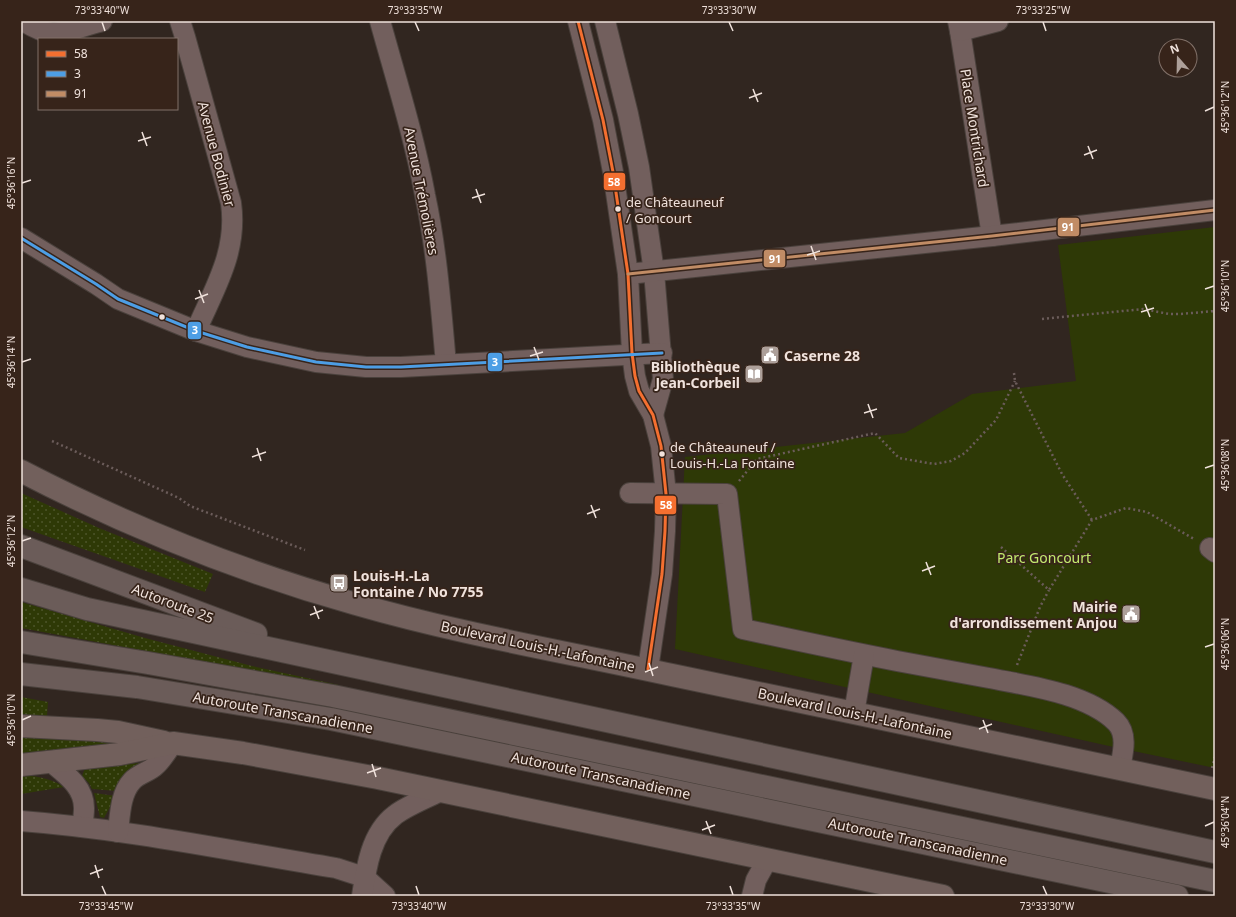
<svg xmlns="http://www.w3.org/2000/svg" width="1236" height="917" font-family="'Noto Sans',sans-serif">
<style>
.grass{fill:url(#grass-dots)}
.park{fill:#2e3906}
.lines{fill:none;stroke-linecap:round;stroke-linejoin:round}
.minor-casing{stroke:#4a413c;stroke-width:22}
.major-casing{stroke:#4a413c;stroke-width:24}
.highway-casing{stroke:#4a413c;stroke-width:24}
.path{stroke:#6b5c5a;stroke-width:2.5;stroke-dasharray:2 3;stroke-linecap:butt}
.minor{stroke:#725f5d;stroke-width:20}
.major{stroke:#72605c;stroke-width:22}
.highway{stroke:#6b5c59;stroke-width:22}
.bus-1-casing{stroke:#37241a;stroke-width:6}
.bus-2-casing{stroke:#37241a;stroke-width:6}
.bus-3-casing{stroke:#37241a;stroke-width:6}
.bus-1{stroke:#f46f30;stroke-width:3}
.bus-2{stroke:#4d9ee5;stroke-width:3}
.bus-3{stroke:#c18c65;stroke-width:3}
.ticks{fill:none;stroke:#f0e2dc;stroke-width:1.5}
.bus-dot{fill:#f0e2dc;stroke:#37241a;stroke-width:1.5}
.labels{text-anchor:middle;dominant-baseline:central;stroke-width:3.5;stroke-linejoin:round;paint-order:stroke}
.bus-label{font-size:13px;fill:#f0e2dc;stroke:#37241a;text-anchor:start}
.street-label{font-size:14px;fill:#f0e2dc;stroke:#37241a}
.poi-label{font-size:14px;font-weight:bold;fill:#f0e2dc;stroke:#37241a;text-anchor:start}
.park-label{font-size:14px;fill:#c3eb6e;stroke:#37241a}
.line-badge{stroke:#37241a;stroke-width:1.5}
.badge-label{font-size:11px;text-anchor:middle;font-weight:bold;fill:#fff}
.neatline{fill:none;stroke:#f0e2dc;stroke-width:1.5}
.ticks-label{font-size:10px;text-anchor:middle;fill:#f0e2dc}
</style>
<defs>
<pattern id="grass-dots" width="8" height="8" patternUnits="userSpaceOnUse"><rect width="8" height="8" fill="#2e3906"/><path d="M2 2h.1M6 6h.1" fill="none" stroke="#4d552a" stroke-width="1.8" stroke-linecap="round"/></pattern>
</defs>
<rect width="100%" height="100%" fill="#312620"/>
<!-- grass -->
<g class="grass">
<path d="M21,493l78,35 114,46 -8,18 -184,-65z"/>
<path d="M21,602l124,36 107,28 87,19 -1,4 -95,-20 -222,-41z"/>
<path d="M21,697l27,5 -1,14 -26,-1z"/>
<path d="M21,736h26l67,6v2l-93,11z"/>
<path d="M140,763l1,4 -24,24 -25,-2 -3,-6 -7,-7 3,-8z"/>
<path d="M21,776c15,-1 30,3 43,11l-43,7z"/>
<path d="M94,793l22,3 -12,22 -4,-1z"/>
</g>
<!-- park -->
<path class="park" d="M1215,227v541l-106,-22 -434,-97 10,-192 220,-24 67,-39 104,-13 -18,-136z"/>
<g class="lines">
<defs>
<g id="minor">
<path d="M23,21c8,5 19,11 29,12 15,0 35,-8 50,-12"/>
<path d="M180,21l5,16 46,166c7,49 -17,86 -35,128"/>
<path d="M380,21c16,58 34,115 45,174 12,56 16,113 21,169"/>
<path d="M578,21l25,99 10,52 15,102 4,79 3,23 4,15 14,24 8,31 5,48 -1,37 -3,43 -14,95"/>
<path d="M605,21l23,93 11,53 15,105 9,107 -10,36"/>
<path d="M958,21l2,10 32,205"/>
<path d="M960,31l38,-10"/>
<path d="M21,238l75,46 22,15 78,32 51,16 69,15 50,5h35l261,-14"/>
<path d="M628,274l364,-38 223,-26"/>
<path d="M630,493l97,1 16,135c51,11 102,22 154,32 31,6 61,11 92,17 40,8 97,15 127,44 12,12 7,31 4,46"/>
<path d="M1210,548l5,4"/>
<path d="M854,713l10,-58"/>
<path d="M50,761c15,13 34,25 34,47 0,7 -1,13 -2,19"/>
<path d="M21,821c106,8 211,30 315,47l28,9 21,19"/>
<path d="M118,832c2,-16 2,-38 14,-51 6,-7 17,-9 23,-15 7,-6 12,-15 18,-23"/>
<path d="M362,896c4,-28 9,-63 33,-81 10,-8 31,-17 44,-23"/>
<path d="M752,896l4,-16 11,-20"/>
</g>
<g id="major">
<path d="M21,471c108,56 218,100 335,133 104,30 211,48 316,71 181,38 362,75 543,114"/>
<path d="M21,726l76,4 21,2 46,10"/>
<path d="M21,765l99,-11 53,-11 70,10 135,25 565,118"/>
</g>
<g id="highway">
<path d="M21,546l235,88"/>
<path d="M21,589l66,20 1128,243"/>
<path d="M21,642l127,21 185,33 882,185"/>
<path d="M21,674l116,13 194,32 846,177"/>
</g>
</defs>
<!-- minor casing -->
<use href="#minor" class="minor-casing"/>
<!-- major casing -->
<use href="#major" class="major-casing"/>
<!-- highway casing -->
<use href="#highway" class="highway-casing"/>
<!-- path -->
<g class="path">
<path d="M1042,319l101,-10 26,5h11l35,-3"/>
<path d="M1014,373l1,8 47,93 30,46"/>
<path d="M52,441l127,57 11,8 115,44"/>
<path d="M739,481l18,-22 118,-26 24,25 35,6 17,-3 14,-8 31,-33 19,-39"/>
<path d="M1001,547l48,43 43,-70 34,-12 21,4 47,27"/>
<path d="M1017,665l23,-58 9,-17"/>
<path d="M1212,768l3,-11"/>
</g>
<!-- minor -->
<use href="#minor" class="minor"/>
<!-- major -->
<use href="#major" class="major"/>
<!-- highway -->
<use href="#highway" class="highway"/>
<defs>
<path id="bus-1" d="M578,21l25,99 10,52 15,102 4,79 3,23 4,15 14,24 8,31 5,48 -1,37 -3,43 -14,95"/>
<path id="bus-2" d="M21,238l75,46 22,15 78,32 51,16 69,15 50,5h35l261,-14"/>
<path id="bus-3" d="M628,274l364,-38 223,-26"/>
</defs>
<!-- bus-1 casing -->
<use href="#bus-1" class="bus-1-casing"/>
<!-- bus-2 casing -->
<use href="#bus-2" class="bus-2-casing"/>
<!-- bus-3 casing -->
<use href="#bus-3" class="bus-3-casing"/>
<!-- bus-1 -->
<use href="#bus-1" class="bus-1"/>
<!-- bus-2 -->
<use href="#bus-2" class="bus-2"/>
<!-- bus-3 -->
<use href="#bus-3" class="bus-3"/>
</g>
<!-- ticks -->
<path class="ticks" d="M102,22l3,9M415,22l4,9M729,22l4,9M1043,22l3,9M753,89l5,13M749,98l13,-5M1205,111l9,-4M142,132l5,14M138,141l13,-4M1088,146l5,13M1084,155l13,-5M22,183l9,-3M476,189l5,14M472,198l13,-4M811,246l5,14M807,255l13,-4M1205,289l9,-3M199,290l5,13M195,299l13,-5M1145,304l5,13M1141,312l13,-4M534,347l5,13M530,356l13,-4M22,362l9,-3M868,404l5,14M864,413l13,-4M257,448l4,13M252,457l14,-5M1205,468l9,-3M591,505l5,13M587,514l13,-5M22,541l9,-3M926,562l5,13M922,571l13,-5M314,606l5,13M310,615l13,-5M1205,647l9,-3M649,663l4,13M645,672l13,-5M22,720l9,-4M983,720l5,13M979,729l13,-5M372,764l4,13M367,773l14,-5M706,821l5,13M1205,826l9,-4M702,830l13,-5M95,865l4,13M90,874l13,-5M102,886l4,9M416,886l3,9M730,886l3,9M1043,886l4,9"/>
<!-- icons -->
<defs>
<symbol id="civic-square" viewBox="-11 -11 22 22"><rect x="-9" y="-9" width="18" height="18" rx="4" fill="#ada09a" stroke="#37241a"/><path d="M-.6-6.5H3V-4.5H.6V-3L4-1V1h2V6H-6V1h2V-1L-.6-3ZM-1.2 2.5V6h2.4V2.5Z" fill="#fff"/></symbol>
<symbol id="library-square" viewBox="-11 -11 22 22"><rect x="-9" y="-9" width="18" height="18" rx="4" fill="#ada09a" stroke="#37241a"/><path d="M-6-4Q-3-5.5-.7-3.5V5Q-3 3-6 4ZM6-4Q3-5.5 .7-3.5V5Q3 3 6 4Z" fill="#fff"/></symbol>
<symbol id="bus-square" viewBox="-11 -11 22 22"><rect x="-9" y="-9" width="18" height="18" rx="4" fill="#ada09a" stroke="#37241a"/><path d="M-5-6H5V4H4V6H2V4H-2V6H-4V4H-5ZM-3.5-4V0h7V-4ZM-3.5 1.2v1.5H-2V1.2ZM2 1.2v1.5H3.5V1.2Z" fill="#fff"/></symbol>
</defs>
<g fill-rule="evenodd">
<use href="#civic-square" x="759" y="344" width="22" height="22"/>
<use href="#library-square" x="743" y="363" width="22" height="22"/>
<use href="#bus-square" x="328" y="572" width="22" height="22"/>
<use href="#civic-square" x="1120" y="603" width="22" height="22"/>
</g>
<!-- markers -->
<g class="bus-dot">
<circle cx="618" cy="209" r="3.5"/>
<circle cx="162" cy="317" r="3.5"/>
<circle cx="662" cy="454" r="3.5"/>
</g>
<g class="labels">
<!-- bus labels -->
<g class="bus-label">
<text x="626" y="202">de Châteauneuf<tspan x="626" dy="16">/ Goncourt</tspan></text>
<text x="670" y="447">de Châteauneuf /<tspan x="670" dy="16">Louis-H.-La Fontaine</tspan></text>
</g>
<!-- street labels -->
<g class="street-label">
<text transform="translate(975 128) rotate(81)">Place Montrichard</text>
<text transform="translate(217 154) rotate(75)">Avenue Bodinier</text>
<text transform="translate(422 191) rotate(79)">Avenue Trémolières</text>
<text transform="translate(173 603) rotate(21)">Autoroute 25</text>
<text transform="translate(538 646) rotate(12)">Boulevard Louis-H.-Lafontaine</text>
<text transform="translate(283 712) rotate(10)">Autoroute Transcanadienne</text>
<text transform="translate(855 713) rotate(12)">Boulevard Louis-H.-Lafontaine</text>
<text transform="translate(601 775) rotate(12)">Autoroute Transcanadienne</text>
<text transform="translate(918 841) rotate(12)">Autoroute Transcanadienne</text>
</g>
<!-- poi labels -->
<g class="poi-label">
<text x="784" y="355">Caserne 28</text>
<text x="740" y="366" text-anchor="end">Bibliothèque<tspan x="740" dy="16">Jean-Corbeil</tspan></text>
<text x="353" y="575">Louis-H.-La<tspan x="353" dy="16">Fontaine / No 7755</tspan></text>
<text x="1117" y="606" text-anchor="end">Mairie<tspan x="1117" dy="16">d'arrondissement Anjou</tspan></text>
</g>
<!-- park labels -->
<g class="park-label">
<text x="1044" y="557">Parc Goncourt</text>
</g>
</g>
<g class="line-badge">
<rect x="603" y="172" width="23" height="19" rx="4" fill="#f46f30"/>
<rect x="1057" y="217" width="23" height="20" rx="4" fill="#c18c65"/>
<rect x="763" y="249" width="23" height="19" rx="4" fill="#c18c65"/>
<rect x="187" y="321" width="15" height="19" rx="4" fill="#4d9ee5"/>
<rect x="487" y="352" width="16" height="20" rx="4" fill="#4d9ee5"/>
<rect x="654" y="495" width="23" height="20" rx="4" fill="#f46f30"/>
</g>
<g class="badge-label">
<text x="614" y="186">58</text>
<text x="1068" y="231">91</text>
<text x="775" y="263">91</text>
<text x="195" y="334">3</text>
<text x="495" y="366">3</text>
<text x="666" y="509">58</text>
</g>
<!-- border -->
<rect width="1236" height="917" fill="none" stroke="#37241a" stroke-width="44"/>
<!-- legend -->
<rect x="38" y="38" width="140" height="72" fill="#37241a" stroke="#817068"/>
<rect x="46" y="51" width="20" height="6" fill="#f46f30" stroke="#817068"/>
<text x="74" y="58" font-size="12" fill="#f0e2dc">58</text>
<rect x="46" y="71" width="20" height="6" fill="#4d9ee5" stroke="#817068"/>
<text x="74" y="78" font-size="12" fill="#f0e2dc">3</text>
<rect x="46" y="91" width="20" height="6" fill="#c18c65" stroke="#817068"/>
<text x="74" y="98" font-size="12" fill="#f0e2dc">91</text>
<!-- north arrow -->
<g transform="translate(1178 58) rotate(340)"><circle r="19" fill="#37241a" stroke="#817068"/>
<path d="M0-3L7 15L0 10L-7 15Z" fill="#ada09a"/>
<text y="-6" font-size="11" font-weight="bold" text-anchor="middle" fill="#f0e2dc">N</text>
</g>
<rect x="22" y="22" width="1192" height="873" class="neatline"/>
<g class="ticks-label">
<text x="102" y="14">73°33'40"W</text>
<text x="415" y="14">73°33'35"W</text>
<text x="729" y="14">73°33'30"W</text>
<text x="1043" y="14">73°33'25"W</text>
<text transform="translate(1225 107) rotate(-90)" y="4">45°36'12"N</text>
<text transform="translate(11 183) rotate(-90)" y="4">45°36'16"N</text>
<text transform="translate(1225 286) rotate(-90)" y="4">45°36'10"N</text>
<text transform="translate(11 362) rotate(-90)" y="4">45°36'14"N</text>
<text transform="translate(1225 465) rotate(-90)" y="4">45°36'08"N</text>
<text transform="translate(11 541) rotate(-90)" y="4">45°36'12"N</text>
<text transform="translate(1225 644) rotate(-90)" y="4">45°36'06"N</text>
<text transform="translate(11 720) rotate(-90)" y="4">45°36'10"N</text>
<text transform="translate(1225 822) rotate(-90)" y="4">45°36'04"N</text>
<text x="106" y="910">73°33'45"W</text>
<text x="419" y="910">73°33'40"W</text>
<text x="733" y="910">73°33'35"W</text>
<text x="1047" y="910">73°33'30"W</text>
</g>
</svg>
